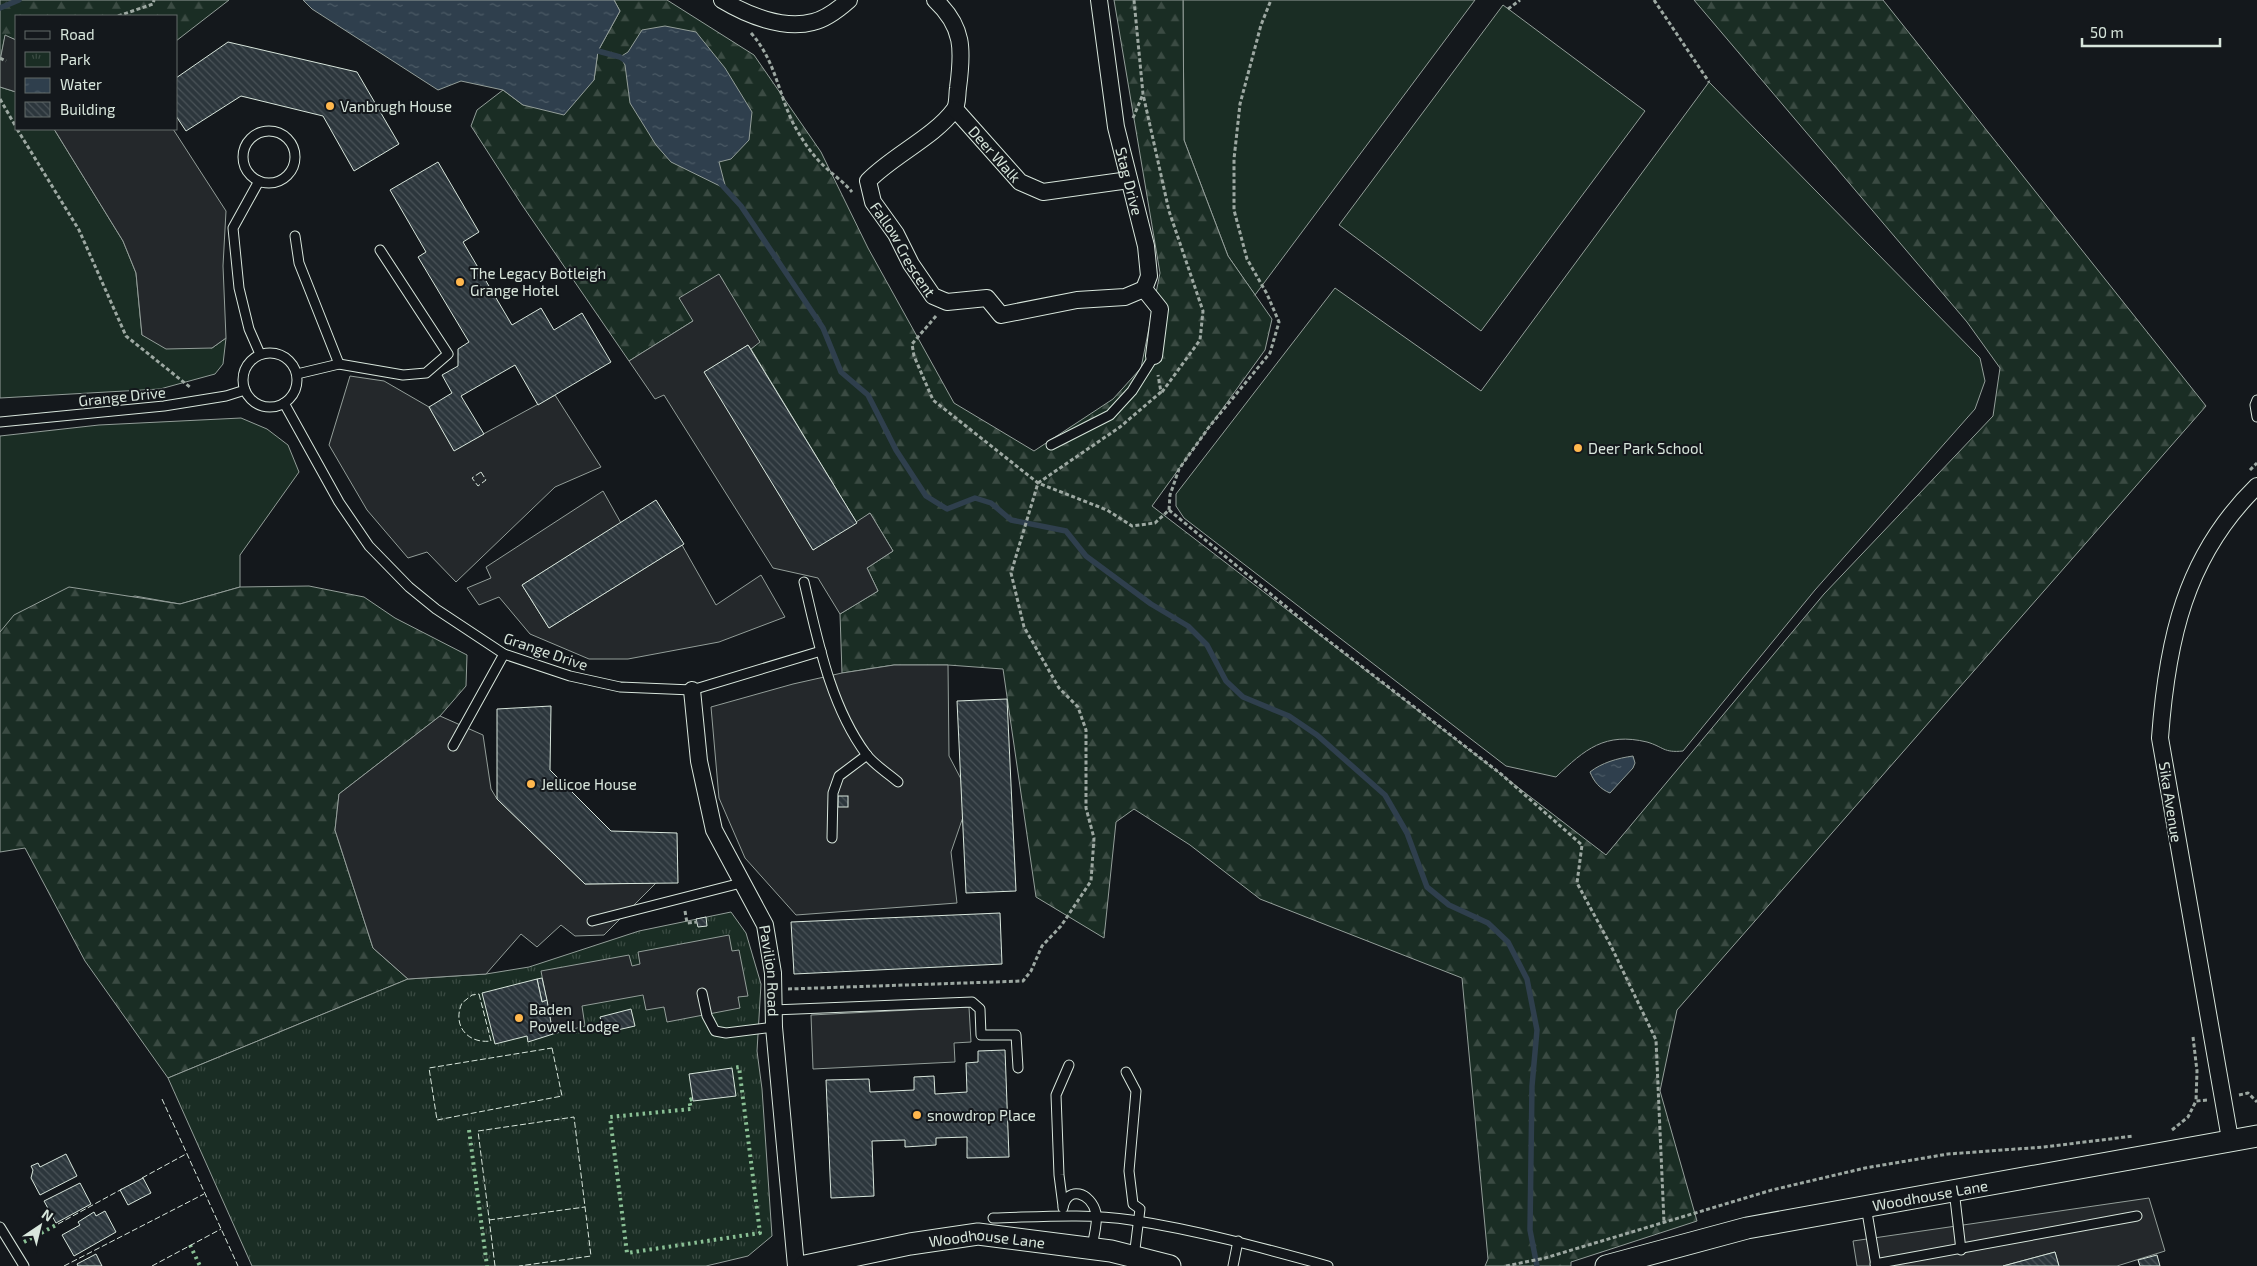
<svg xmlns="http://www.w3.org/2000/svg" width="2257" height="1266" font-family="'Exo 2',sans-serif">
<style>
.green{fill:#1a2d24;stroke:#939e99}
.forest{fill:url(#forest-firs);stroke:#939e99}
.park{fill:url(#park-tufts);stroke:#939e99}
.parking{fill:#24282b;stroke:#939e99}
.water{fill:url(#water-ripples);stroke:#939e99}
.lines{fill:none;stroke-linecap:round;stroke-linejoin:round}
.stream{stroke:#2f3f4d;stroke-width:5.5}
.building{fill:url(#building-back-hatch);stroke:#d8e6dc}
.service-casing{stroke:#d8e6dc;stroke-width:11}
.minor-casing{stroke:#d8e6dc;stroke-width:18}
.tertiary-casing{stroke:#d8e6dc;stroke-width:23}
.path{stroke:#9da8a2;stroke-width:3;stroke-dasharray:4 2.5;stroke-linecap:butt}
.service{stroke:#14181c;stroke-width:9}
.minor{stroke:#14181c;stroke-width:16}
.tertiary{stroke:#14181c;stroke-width:21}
.hedge{stroke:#8ac095;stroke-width:4;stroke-dasharray:2.5 4;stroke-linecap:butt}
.fence{stroke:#d8e6dc;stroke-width:1;stroke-dasharray:6 2.5;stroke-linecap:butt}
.poi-dot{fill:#ffb74d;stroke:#14181c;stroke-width:2}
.labels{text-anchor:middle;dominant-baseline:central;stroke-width:4;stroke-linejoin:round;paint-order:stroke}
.poi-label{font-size:15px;fill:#d8e6dc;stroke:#14181c;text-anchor:start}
.street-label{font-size:15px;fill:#d8e6dc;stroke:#14181c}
</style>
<defs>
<pattern id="forest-firs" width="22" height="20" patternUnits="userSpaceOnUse" patternTransform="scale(1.25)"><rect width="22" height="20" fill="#1a2d24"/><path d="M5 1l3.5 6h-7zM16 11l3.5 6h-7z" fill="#3b4b43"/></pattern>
<pattern id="park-tufts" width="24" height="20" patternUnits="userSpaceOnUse" patternTransform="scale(1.25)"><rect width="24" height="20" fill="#1a2d24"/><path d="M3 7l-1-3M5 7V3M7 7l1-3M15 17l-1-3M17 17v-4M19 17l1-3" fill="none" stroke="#3b4b43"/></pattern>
<pattern id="water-ripples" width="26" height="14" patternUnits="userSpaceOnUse" patternTransform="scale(1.25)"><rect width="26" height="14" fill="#2f3f4d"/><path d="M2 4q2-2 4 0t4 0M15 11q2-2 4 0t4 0" fill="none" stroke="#4c5b66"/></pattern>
<pattern id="building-back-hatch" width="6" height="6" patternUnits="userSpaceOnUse" patternTransform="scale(1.25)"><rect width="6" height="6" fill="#2c363c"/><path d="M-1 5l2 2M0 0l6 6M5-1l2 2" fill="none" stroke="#4a5358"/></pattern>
</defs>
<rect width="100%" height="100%" fill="#14181c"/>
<!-- green -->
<g class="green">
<path d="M1183,0h292l-220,295 -27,-39 -44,-116z"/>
<path d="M1503,5l142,106 -164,220 -142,-106z"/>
<path d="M1709,82l271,276 5,23 -10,28 -160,181 -132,161c-20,2 -19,-4 -36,-9 -42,-10 -62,7 -91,35l-50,-11 -322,-248 -8,-12v-12l159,-206 146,103z"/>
<path d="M0,87l16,5v37h38l69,112 13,32 6,62 70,13 14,-10 -3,26 -8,10 -55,15 -160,9z"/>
<path d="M241,418l26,11 21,16 11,27 -59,83v32l-60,17 -45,-8 -135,36v-196l99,-11z"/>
</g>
<!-- forest -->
<g class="forest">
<path d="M0,0h229l-53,41v-25h-160v24l-11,-4 -5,25z"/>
<path d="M614,0h53l87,55 67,97 47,96 86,155 80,48 79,-52 28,-31 19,-95 -46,-273h69l1,140 44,116 44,63 -7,31 -113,156 454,349 218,-261 169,-178 7,-48 -33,-46 -273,-322h189l323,406 -529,604 -17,81 37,130 -126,41v4h-86l3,-7 -26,-281 -202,-79 -70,-54 -56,-36 -18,13 -12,116 -68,-41 -33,-228 -55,-4h-54l-52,8 -2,-59 38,-23 -11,-23 26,-17 -23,-38 -13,10 -106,-174 9,-8 -67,-20 -64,40 -107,-156 -51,-79 6,-16 26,-20 20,15 71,-25 4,-29 22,-40z"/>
<path d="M309,586l55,11 31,21 72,37 -1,31 -26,30 -101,78 -4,36 38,118 35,31 -240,99 -83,-117 -60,-113 -25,4v-220l14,-17 55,-28 111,17 60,-17z"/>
</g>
<!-- park -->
<path class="park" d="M731,912l15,21 15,51 -4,67 5,38 10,147 -24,20 -42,10h-454l-84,-188 240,-99 78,-5 43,-7 110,-36z"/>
<!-- parking -->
<g class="parking">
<path d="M5,35l11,5v52l-16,-5v-26z"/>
<path d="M54,129h119l53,82 -3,55 3,72 -14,10 -46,1 -24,-14 -6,-62 -13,-32z"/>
<path d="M719,274l41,68 -9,7 -3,-4 -43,27 108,178 57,-37 23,38 -26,17 11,23 -38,23 -22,-36 -45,-10 -109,-173 -9,4 -26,-38 64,-40 -14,-23z"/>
<path d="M350,376l34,5 45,26 25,43 101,-55 46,72 -46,20 -99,95 -29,-30 -19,6 -41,-48 -38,-65z"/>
<path d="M603,491l18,32 -99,62 27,43 133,-83 34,60 45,-30 24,42 -66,25 -91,17h-39l-59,-25 -31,-37 -20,8 -12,-17 24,-10 -5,-11z"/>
<path d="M894,665h54l1,91 12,23 2,38 -12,35 6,51 -161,12 -51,-57 -26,-60 -8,-91 82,-23 49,-11z"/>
<path d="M440,716l43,19 8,54 6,10 88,85 71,-1 -52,52 -29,1 -14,-11 -24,22 -16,-13 -35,40 -78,5 -35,-31 -38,-118 4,-36z"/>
<path d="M729,935l3,16 7,-1 9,46 -10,1 2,11 -73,14 -3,-15 -18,3 -3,-15 -61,11 3,20 -32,8 -12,-63 88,-16 3,11 8,-2 -2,-12z"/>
<path d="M969,1007l2,35 -17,1 1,19 -142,7 -2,-54z"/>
<path d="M2149,1198l16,53 -48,15h-58l-4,-14 -52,14h-146l-4,-25z"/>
</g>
<!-- water -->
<g class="water">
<path d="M303,0h311l6,11 -22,40 -4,29 -30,35 -41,-10 -20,-15 -42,-9 -23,9 -126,-81z"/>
<path d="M665,26l31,6 29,36 27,44 -3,28 -18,19 -12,3 7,27 -55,-27 -15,-17 -26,-42 -5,-38 -5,-8 8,-5 14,-22z"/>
<path d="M1633,756l2,7 -2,5 -23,25c-10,-4 -16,-11 -20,-21 11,-9 28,-14 43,-16z"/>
</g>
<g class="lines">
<!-- stream -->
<g class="stream">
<path d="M0,8l19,-8"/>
<path d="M598,51l22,6 6,4"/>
<path d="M721,184l20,22 82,122 18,44 27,23 28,55 30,46 21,13 28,-11 16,5 20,17 55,11 20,25 65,48 37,22 19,19 19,36 17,16 46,19 28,19 68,60 22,38 20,54 22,18 39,18 20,19 19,37 10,51 -5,56 -2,144 7,36"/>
</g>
</g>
<!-- building -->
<g class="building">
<path d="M228,42l129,30 42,72 -45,27 -31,-55 -82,-20 -55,35 -10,-15v-38z"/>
<path d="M438,162l41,70 -16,10 49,83 29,-17 13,22 28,-17 29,49 -73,43 -23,-40 -54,31 23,38 -30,17 -25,-44 23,-14 -10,-18 16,-9v-17l11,-7 -51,-85 8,-5 -36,-62z"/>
<path d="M748,345l109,178 -44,27 -109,-178z"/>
<path d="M656,500l28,44 -135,84 -27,-43z"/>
<path d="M1007,699l9,192 -50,2 -9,-192z"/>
<path d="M551,706l-1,64 61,61 66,2 1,50 -93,1 -88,-85v-90z"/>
<rect x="838" y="796" width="10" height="11"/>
<path d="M1000,913l2,51 -208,10 -3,-52z"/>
<path d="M706,917l1,9 -9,1 -2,-8z"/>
<path d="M542,978l5,22 -5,2 -5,-23z"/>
<path d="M537,979l5,23 5,-2 6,34 -25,8 -1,-6 -32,8 -13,-51z"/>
<path d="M631,1009l4,17 -31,7 -4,-16z"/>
<path d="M1005,1050l4,107 -42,1v-21l-31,1v7l-31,2v-7l-33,1 2,55 -43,2 -5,-118 43,-1 1,13 44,-2v-13l20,-1 1,18 32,-2 -1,-29 12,-1v-11z"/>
<path d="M732,1068l4,28 -43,5 -4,-27z"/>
<path d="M66,1154l11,22 -37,19 -9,-17 2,-8 -2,-4 7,-3 2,4z"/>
<path d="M143,1178l8,15 -23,12 -8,-15z"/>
<path d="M80,1183l11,21 -35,19 -12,-22z"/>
<path d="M105,1211l11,21 -42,24 -12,-21 18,-10 -2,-3 16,-10 2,4z"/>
<path d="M2055,1252l4,14h-56z"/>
<path d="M96,1254l6,12h-24l-1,-2z"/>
<path d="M2157,1255l3,11h-20l-2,-6z"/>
</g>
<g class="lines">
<defs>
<g id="service">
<circle cx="269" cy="157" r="26"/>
<path d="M259,181l-26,47 6,60 10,41 11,25"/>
<path d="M295,236l4,27 40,101"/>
<circle cx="270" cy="380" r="27"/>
<path d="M297,374l42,-10 64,11 23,-2 22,-19 -68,-104"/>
<path d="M2257,400l-2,5 2,12"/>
<path d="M284,403l55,99 30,44 40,41 27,22 68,45 66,22 50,11 72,3 129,-39"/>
<path d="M0,422l164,-16 62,-10 19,-6"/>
<path d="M1051,445l59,-30 22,-24 22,-35"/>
<path d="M804,582c14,59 26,123 62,172 8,11 22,19 32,28"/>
<path d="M453,746l51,-92"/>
<path d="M832,838l1,-45 6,-17 28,-21"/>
<path d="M592,921l149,-38"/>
<path d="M702,993l5,23 8,15 11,2 48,-6"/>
<path d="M773,1010l199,-8 8,7 1,26h35l2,33"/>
<path d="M1126,1072l10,19 -7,80 4,33 7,5 -6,48"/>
<path d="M1954,1190l7,60"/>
<path d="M1063,1206l-4,-31 -3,-80 13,-30"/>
<path d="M1866,1206l10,60"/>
<path d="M1063,1208c4,-23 28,-16 33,5 2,11 -3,25 -4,35"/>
<path d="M993,1218c45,-1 93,-5 138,2 66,10 132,28 197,46"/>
<path d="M0,1227l24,39"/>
<path d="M1875,1264l262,-48"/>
<path d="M1233,1266l5,-25"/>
</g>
<g id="minor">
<path d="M722,0c25,15 61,30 91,22 13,-3 27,-14 36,-22"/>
<path id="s1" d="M935,0c29,27 28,50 23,88 -1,6 0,17 -4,22 -20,27 -62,46 -86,71l5,21 23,32 15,30 22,32 14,6 40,-4 14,17 76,-15 48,-3 19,-8"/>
<path id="s2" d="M1099,0l17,127 30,119 3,30 -5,13 16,20 -6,47"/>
<path id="s3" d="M955,109l65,73 23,10 86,-12"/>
<path id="s4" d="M692,690l7,71 15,69 51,95 8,48 1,54 22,239"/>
<path d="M2230,1139l-70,-401c7,-97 25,-182 97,-252"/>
</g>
<g id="tertiary">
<path id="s5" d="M805,1266l105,-22 68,-10 133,17 59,15"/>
<path id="s6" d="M1606,1266l141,-38 510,-92"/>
</g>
</defs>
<!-- service casing -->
<use href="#service" class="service-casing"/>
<!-- minor casing -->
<use href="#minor" class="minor-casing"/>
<!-- tertiary casing -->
<use href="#tertiary" class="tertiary-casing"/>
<!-- path -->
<g class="path">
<path d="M1134,0l9,94 26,117 34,100 -3,29 -38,52"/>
<path d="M1654,0l55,82"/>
<path d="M1508,9l12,-9"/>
<path d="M118,16l35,-12 1,-4"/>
<path d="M751,33c24,27 27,59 42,90 8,15 18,31 31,43 9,9 20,16 28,26"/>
<path d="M0,58l6,3"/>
<path d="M0,99l16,28"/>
<path d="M1133,118l10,-24"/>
<path d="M17,129l62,101 47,106 65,52"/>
<path d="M936,316l-24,28 2,12 19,44 105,83 69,27 25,16 23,-3 14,-13 1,-15 9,-26 30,-42 61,-74 9,-31 -12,-28 -20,-35 -13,-49v-51l6,-55 21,-79 10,-25"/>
<path d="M2250,470l7,-7"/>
<path d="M1169,510l143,118 189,146 81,71 -5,38 34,63 45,94 8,182"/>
<path d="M685,911l2,12 10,-1"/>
<path d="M788,989l235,-8 8,-10 11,-25 19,-20 30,-45 3,-43 -8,-30v-78l-8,-23 -19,-19 -35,-61 -13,-54 27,-90 82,-56 41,-35 -3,-17"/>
<path d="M2193,1037l4,34 -1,30"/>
<path d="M2239,1095l9,-2 9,9"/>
<path d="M2172,1130l16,-13 8,-16 12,-1"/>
<path d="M1506,1266l39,-8 227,-68 93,-22 83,-14 96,-7 90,-11"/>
</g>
<!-- service -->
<use href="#service" class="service"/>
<!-- minor -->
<use href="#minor" class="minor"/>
<!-- tertiary -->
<use href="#tertiary" class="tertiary"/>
<!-- hedge -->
<g class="hedge">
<path d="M692,1099l-3,1 2,9 -81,8 17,136 133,-20 -21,-166 -7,1"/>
<path d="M469,1130l18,136"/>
<path d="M24,1242l34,-18"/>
<path d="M190,1245l10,21"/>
</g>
<!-- fence -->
<g class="fence">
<path d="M481,472l5,8 -8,6 -6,-8z"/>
<path d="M479,994l12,47c-24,3 -39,-16 -29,-38l10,-8z"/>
<path d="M552,1048l10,48 -125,24 -8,-52z"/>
<path d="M162,1099l76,167"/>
<path d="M142,1178l44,-24"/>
<path d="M489,1220l96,-13"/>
<path d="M58,1224l64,-35"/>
<path d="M64,1266l140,-72"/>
<path d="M152,1266l69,-37"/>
<path d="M495,1266l-17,-135 96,-14 17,139 -72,10"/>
</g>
</g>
<!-- markers -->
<g class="poi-dot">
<circle cx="330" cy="106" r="5"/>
<circle cx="460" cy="282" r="5"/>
<circle cx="1578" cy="448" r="5"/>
<circle cx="531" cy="784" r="5"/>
<circle cx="519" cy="1018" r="5"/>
<circle cx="917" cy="1115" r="5"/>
</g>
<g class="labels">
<!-- poi labels -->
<g class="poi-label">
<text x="340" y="106">Vanbrugh House</text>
<text x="470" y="273">The Legacy Botleigh<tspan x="470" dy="17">Grange Hotel</tspan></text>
<text x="1588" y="448">Deer Park School</text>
<text x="541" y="784">Jellicoe House</text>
<text x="529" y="1009">Baden<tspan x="529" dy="17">Powell Lodge</tspan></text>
<text x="927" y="1115">snowdrop Place</text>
</g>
<!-- street labels -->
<g class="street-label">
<text stroke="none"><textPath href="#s3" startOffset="60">Deer Walk</textPath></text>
<text stroke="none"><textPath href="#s2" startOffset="184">Stag Drive</textPath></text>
<text stroke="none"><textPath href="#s1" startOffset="308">Fallow Crescent</textPath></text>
<text transform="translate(122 396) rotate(-6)">Grange Drive</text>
<text transform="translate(546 651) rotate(19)">Grange Drive</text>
<text transform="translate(2171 802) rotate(81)">Sika Avenue</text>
<text stroke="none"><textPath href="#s4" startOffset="296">Pavilion Road</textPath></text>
<text stroke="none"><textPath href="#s6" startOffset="332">Woodhouse Lane</textPath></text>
<text stroke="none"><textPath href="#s5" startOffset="185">Woodhouse Lane</textPath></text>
</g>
</g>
<!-- legend -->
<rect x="15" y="15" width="162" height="115" fill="#14181c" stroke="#626a69"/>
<rect x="25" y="31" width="25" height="8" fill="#14181c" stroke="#626a69"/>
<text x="60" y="40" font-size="15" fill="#d8e6dc">Road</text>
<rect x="25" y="52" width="25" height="15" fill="url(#park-tufts)" stroke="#626a69"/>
<text x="60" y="65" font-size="15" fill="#d8e6dc">Park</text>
<rect x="25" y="78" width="25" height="15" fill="url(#water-ripples)" stroke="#626a69"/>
<text x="60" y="90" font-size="15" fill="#d8e6dc">Water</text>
<rect x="25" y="102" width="25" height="15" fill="url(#building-back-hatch)" stroke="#626a69"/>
<text x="60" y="115" font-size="15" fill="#d8e6dc">Building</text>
<!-- north arrow -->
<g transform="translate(40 1226) rotate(35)" stroke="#14181c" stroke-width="4" paint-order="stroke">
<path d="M0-4L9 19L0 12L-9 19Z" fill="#d8e6dc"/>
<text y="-8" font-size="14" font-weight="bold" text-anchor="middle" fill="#d8e6dc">N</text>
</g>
<!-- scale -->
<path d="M2082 38v8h138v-8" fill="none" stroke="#d8e6dc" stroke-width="2.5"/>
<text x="2090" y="38" font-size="15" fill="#d8e6dc" stroke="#14181c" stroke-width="4" paint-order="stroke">50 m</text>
</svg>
